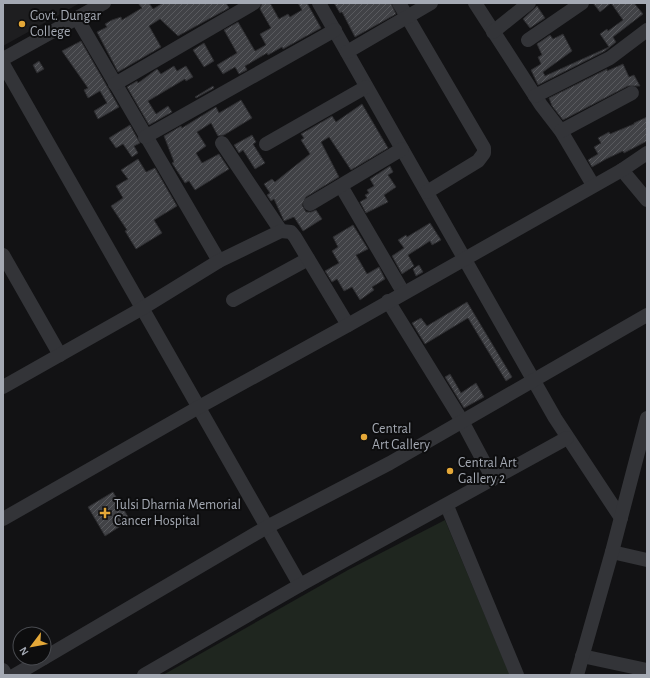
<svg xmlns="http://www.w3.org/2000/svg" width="650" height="678" font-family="'Alegreya Sans',sans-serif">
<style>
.built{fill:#1e1e20}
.green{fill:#1f261f}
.building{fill:url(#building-hatch);stroke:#2c2c2f}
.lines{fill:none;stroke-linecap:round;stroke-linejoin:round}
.minor{stroke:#333438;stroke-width:14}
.poi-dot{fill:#e5a838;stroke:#0d0d0e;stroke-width:1.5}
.labels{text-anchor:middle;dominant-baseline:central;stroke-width:4;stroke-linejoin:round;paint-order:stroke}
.poi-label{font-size:14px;fill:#a4a9b3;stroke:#0d0d0e;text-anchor:start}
</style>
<defs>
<pattern id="building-hatch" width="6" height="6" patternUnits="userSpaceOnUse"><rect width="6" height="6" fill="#414246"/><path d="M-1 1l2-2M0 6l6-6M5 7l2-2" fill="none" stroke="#595a5e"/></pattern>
</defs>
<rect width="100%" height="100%" fill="#121214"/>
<!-- built -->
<path class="built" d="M3,3h77l-77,43z"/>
<!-- green -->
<path class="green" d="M445,520l65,155h-347l185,-105z"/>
<!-- building -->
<g class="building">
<path d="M138,3h11l4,6 10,-6h63l3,5 -51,28 -18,-17 -11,7 12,21 -43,25 -21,-40 10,-5 -2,-3 7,-4 9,-3 1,3 20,-12z"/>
<path d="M262,3h8l9,16 9,-5 2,3 12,-7 -4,-7h9l14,25 -38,21 -1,-2 -14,8 -1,-2 -22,13 2,4 -8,4 -4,-7 -12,7 -6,-9 20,-12 -13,-23 14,-8 17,29 11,-6 -6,-11 11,-6 -11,-19z"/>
<path d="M334,3h57l5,11 -41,23 -13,-25 -2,1z"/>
<path d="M593,3h41l9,11 -30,23 3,5 -11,9 -67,34 -7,-15 10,-6 -3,-7 4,-2 -5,-11 13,-9 3,4 10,-5 9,17 -29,21 2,4 64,-29 -9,-13 7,-5 1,2 15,-11 -12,-17 -11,9z"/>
<path d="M537,6l8,12 -15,10 -7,-9z"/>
<path d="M81,41l38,66 -21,12 -4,-8 13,-8 -7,-12 -12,7 -4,-8 4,-2 -26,-37z"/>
<path d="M204,43l10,18 -10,6 -11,-17z"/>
<path d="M39,61l5,8 -7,4 -4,-8z"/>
<path d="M623,64l6,13 5,-2 6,11h-12l-65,34 -11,-14 -3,-8 58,-29v2z"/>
<path d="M174,66l3,5 9,-5 7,11 -7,4 -1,-2 -37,22 8,13 12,-8 4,6 -23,13 -22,-38 10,-6 1,2 19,-14 4,5z"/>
<path d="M213,86l1,2 -18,10 -1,-1z"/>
<path d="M241,100l11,18 -28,17 -6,1 -7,-13 -14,9 9,14 -10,7 6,10 17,-9 10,15 -34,21 -6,-9 -4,2 -13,-20 2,-1 -10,-26 17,-10 1,2 34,-21 3,6z"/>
<path d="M362,104l26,44 -37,22 -22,-33 -8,5 18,35 -33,20 -4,8 4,7h5l5,-2 6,9 -19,12 -9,-14 -10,4 -10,-22 -3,2 -4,-6 3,-2 -6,-9 8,-5 3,3 35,-28 -9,-14 3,-2 -3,-4 31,-18 4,6z"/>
<path d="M647,117v24l-23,12 -1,-2 -17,8 -14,8 -4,-7 10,-6 -4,-7 7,-4 -3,-5 11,-6 1,2 24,-10v-1z"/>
<path d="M130,125l10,18 -6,3 4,7 -6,4 -9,-13 -7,4 -7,-10z"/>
<path d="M252,135l4,7 -3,2 12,19 -10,6 -12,-19 -4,3 -5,-8z"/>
<path d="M138,159l8,13 9,-4 22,38 -23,14 8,13 -26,16 -11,-18 2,-1 -16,-24 12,-8 -7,-12 12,-7 -7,-9z"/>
<path d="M390,166l3,6 -5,3 8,12 -12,8 4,7 -22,11 -6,-11 7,-4 -2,-3 4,-2 -2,-3 7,-4 -4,-7z"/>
<path d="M430,223l11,17 -9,5 -2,-4 -22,14 6,11 -12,8 -10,-18 12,-8 -6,-8 8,-5 1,2z"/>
<path d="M353,225l15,24 -12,6 11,19 12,-7 6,12 -13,8 2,3 -14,10 -8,-13 -8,4 -7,-12 -5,3 -7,-11 14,-8 -7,-12 6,-4 -5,-10z"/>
<path d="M419,265l4,7 -7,4 -3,-7z"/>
<path d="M467,302l45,75 -6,4 -38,-63 -43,26 -13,-21 9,-5 6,8z"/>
<path d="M450,374l11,19 15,-10 8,14 -20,11 -19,-31z"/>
<path d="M113,492l17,28 -25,16 -17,-29z"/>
</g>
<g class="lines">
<!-- minor -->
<g class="minor">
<path d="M319,3l236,415 66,100"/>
<path d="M399,3l85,145v5l-6,8 -51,31"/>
<path d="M475,3l66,102 20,26 32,54"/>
<path d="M77,18l142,243"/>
<path d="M493,32l36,-29"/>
<path d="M528,40l54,-37"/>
<path d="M347,52l84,-49"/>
<path d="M3,59l101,-56"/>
<path d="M3,64l297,521"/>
<path d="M115,84l139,-81"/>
<path d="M535,96l75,-38 37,-28"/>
<path d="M561,131l71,-38"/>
<path d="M145,137l190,-107"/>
<path d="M222,143l59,88"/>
<path d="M266,144l100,-57"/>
<path d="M622,170l25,30"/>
<path d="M341,186l62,106"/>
<path d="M310,204l92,-55"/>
<path d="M3,255l57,100"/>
<path d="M233,300l75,-41"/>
<path d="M388,301l74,120 31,58"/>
<path d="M3,387l138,-78 78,-48 62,-30 10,1 4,5 53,88"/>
<path d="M447,506l70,169"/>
<path d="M3,519l196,-112 149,-82 274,-155 25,-17"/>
<path d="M612,552l35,8"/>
<path d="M582,656l65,14"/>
<path d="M44,658l223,-131 123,-64 257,-148"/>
<path d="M3,670l3,5"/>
<path d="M15,675l29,-17"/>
<path d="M144,675l156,-90 267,-147"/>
<path d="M577,675l35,-123 35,-134"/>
</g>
</g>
<!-- markers -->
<g class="poi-dot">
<circle cx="22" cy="24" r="4"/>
<circle cx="364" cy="437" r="4"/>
<circle cx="450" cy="471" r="4"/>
<path d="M103 507h4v4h4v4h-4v4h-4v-4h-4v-4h4z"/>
</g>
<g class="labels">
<!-- poi labels -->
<g class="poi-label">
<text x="30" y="16">Govt. Dungar<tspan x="30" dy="16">College</tspan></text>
<text x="372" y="429">Central<tspan x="372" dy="16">Art Gallery</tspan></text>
<text x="458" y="463">Central Art<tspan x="458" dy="16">Gallery 2</tspan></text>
<text x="114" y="505">Tulsi Dharnia Memorial<tspan x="114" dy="16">Cancer Hospital</tspan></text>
</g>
</g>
<!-- border -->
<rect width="650" height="678" fill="none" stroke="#a4a9b3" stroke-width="8"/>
<!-- north arrow -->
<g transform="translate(32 646) rotate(238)"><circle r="19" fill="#0d0d0e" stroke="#494b50"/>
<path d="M0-3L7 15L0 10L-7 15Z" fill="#e5a838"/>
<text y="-6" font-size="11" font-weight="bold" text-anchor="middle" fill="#a4a9b3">N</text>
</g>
</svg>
